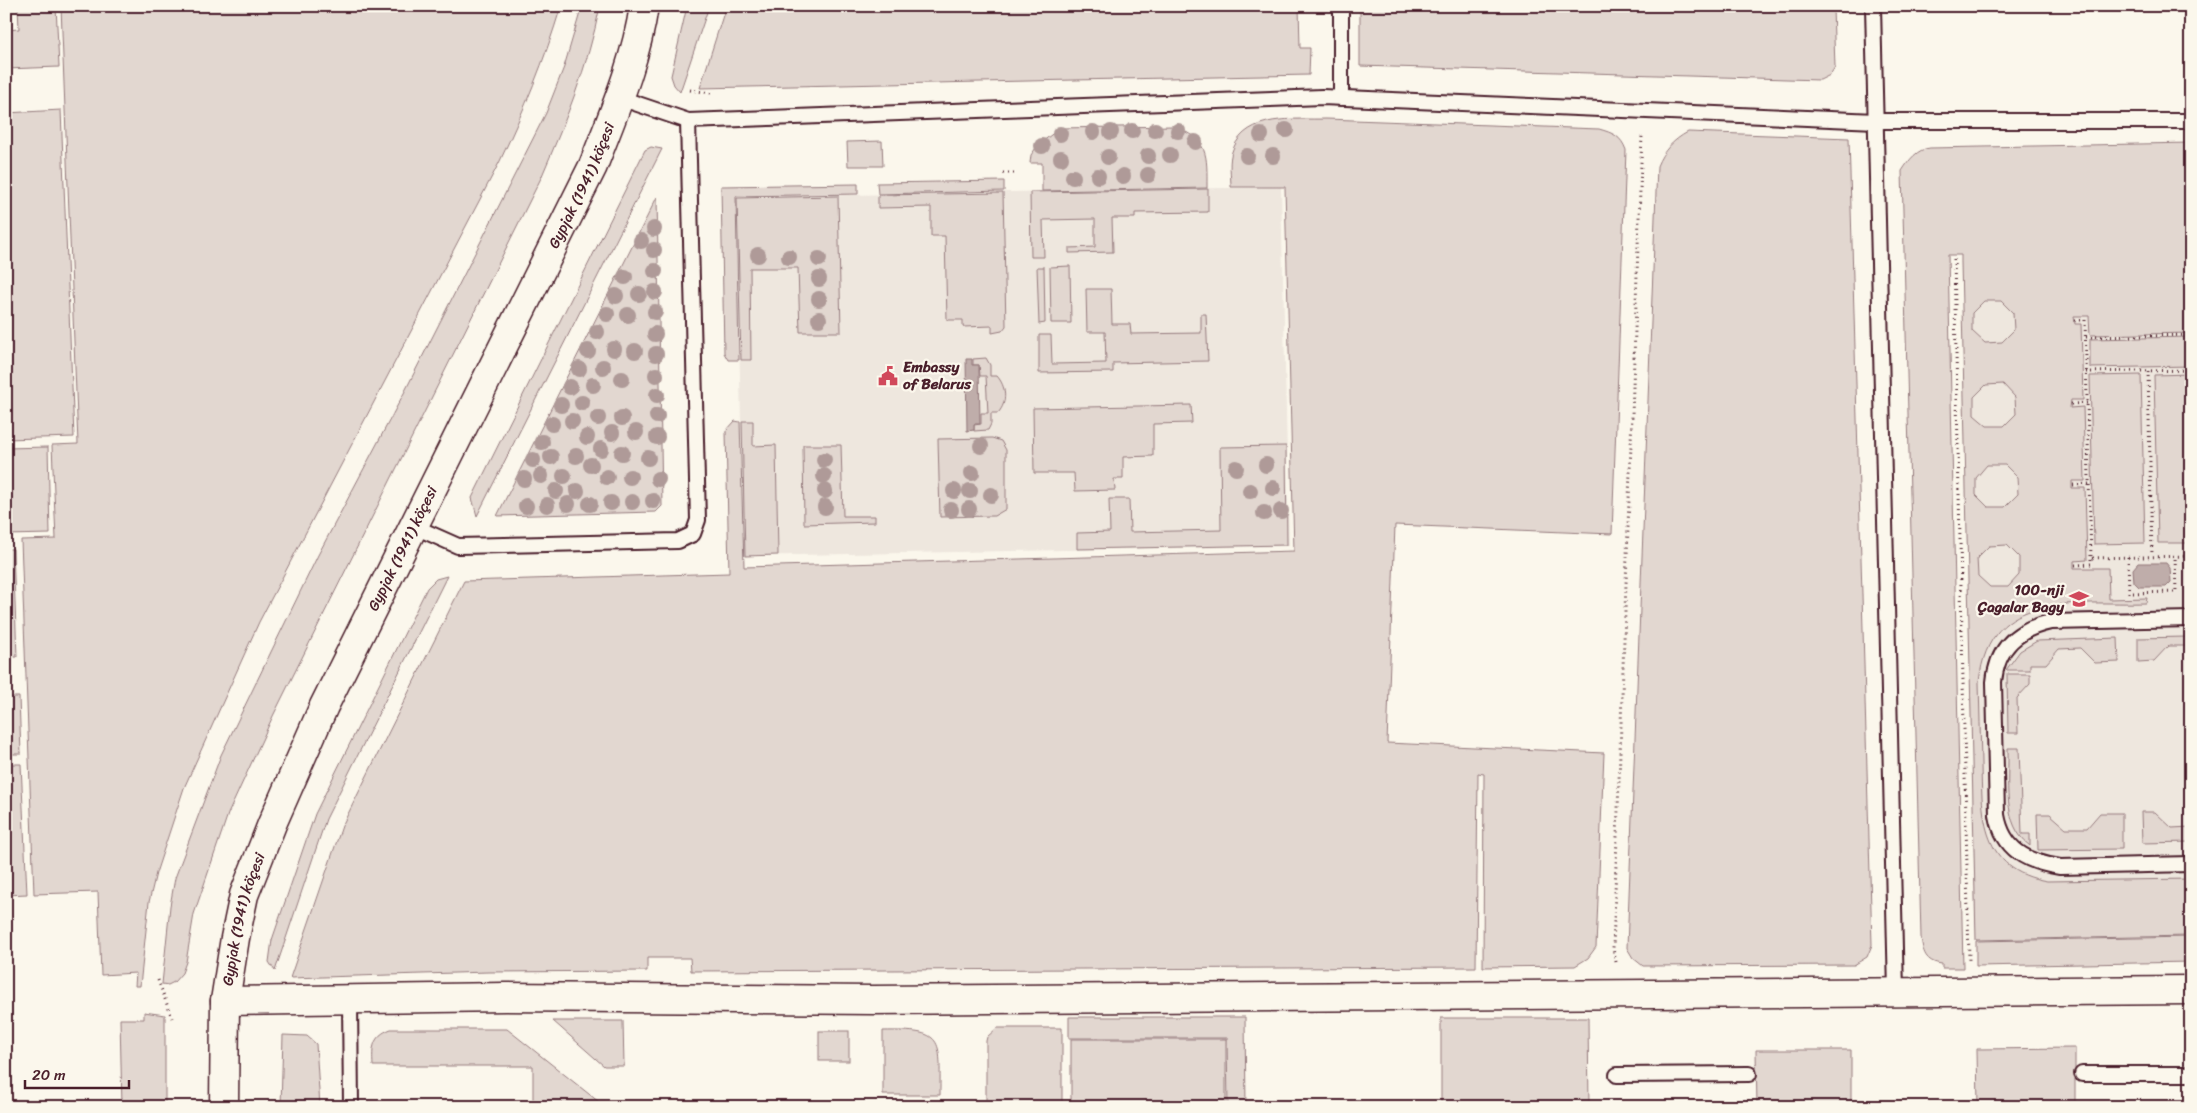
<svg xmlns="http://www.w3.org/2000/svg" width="2197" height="1113" font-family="Sriracha,sans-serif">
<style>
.built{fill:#eee7de}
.green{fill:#e2d7d0;stroke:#967b7e;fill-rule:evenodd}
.water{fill:#bfadaa;stroke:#907477}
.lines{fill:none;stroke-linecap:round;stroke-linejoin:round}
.service-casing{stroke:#4a1f2b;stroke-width:18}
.minor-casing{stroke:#4a1f2b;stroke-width:31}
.path{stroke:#4a1f2b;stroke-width:3;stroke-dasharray:1 4;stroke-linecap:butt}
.service{stroke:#fbf7ec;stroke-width:14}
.minor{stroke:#fbf7ec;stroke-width:28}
.tree{fill:#af9a98}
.labels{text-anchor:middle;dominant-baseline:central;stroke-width:4.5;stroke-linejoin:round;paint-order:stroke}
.street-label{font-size:15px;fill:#4a1f2b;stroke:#fbf7ec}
.poi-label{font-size:15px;font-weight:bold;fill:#4a1f2b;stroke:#fbf7ec;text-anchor:start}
</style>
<rect width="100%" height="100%" fill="#fbf7ec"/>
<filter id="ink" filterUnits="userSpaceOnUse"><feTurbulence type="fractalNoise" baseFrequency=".02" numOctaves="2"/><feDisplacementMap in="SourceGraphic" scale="10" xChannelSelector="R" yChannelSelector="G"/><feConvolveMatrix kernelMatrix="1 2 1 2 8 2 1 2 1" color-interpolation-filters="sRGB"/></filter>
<g filter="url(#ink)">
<!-- built -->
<g class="built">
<path d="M1281,187l8,359 -545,10 -8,-359z"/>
<path d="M2191,258v678l-216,4 -14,-678z"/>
</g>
<!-- green -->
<g class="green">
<path d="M18,6h38l3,61 -53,2v-39l13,-1z"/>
<path d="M61,6h500c-16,54 -37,104 -61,155l-241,461 -75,166 -28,85 -7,29 -9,84h-5l1,-13 -35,2 -3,-83 -64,2 -13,-354 35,-1 -4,-94 26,-1z"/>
<path d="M582,6h18c-12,61 -35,116 -59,172l-268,538 -45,98 -34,100 -8,48 -4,11 -8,9 -6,3 -6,-1 8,-78 5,-28 46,-123 97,-200 86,-162 142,-280 18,-46z"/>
<path d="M687,6h22l-29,86 -6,-7 -3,-9z"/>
<path d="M726,6h573l1,42h10l-1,27 -609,13z"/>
<path d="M1360,6h437l1,3h35l2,58 -5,8 -10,5 -460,-14z"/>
<path d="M61,110l13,327 -68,2v-326z"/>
<path d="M1326,119l273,10c14,4 22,7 27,21l-14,384 -217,-9 -8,218 217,10 -8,194 -8,11 -13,8 -92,1 1,-193 -6,-1 -2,194 -785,4 -1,-13h-43v13l-159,1 -198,6 52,-152 122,-245 265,-8 -3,-142 9,-10 5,1 4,145 550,-16 -9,-364h-54c0,-11 -3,-27 2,-38 14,-36 62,-29 93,-30z"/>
<path d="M1173,126c36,14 34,28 34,62l-165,3v-28h-12l1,-8 7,-10 22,-17z"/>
<path d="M1688,132l161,6 23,807 -5,12 -13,8 -211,1 -10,-8 -6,-10 30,-782c6,-15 16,-26 31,-34z"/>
<path d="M882,141l1,25h-35l-1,-24z"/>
<path d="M2191,143v190l-101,2 -1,-19h-15l1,8h6l2,76h-12l-1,8 13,-1 2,74h-13v7h13l2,72 -13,1v7h34l1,31 38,-1 -1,5c-71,2 -157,-15 -167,79 1,27 1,54 2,81 1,54 0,107 66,118l144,-2v57l-215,4 -15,-678v-7h-13l15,713h-21v-4c-17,-2 -19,-12 -21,-27l-19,-766c7,-11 15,-22 28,-23zM1984,301h17l12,12 1,17 -12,12 -17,1 -13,-12v-18zM1986,385l17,-1 12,13 1,17 -12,12h-17l-13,-11v-18zM1987,465h18l12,12 1,17 -13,13h-17l-12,-12v-17zM2007,545l12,12v18l-11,12h-18l-12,-11 -1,-18 12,-12z"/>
<path d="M651,147l11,2 -185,367 -5,-18 173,-348z"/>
<path d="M1004,181v10l-126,3 -1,-11z"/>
<path d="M858,184v10l-122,2 3,164h-11l-4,-7 -3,-167z"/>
<path d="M1208,189v23l-73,1v5h-23l1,34 -44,1v-5l26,-1v-28l-52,1 1,37h-13l-1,-65z"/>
<path d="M1003,193l3,133 -4,5 -10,2v-7l-29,1v-7h-16l-2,-84h-14v-29l-53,1v-13z"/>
<path d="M838,196l3,136h-41l-2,-64h-48l1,92h-10l-4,-162z"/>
<path d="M657,197l5,309 -6,6 -159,4z"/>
<path d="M1070,266l1,57h-20l-1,-56z"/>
<path d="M1037,267h7l1,56 -6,1z"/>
<path d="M1086,289h25l1,35h18l1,10 70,-1v-19h5l2,47 -95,2v9l-74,1v-38h12l1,29 54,-1 -1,-31h-18z"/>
<path d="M2191,337v29l-101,2v-29z"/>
<path d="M986,358l4,7v11h7c9,10 11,26 1,37h-7v11l-3,6 -14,1v-6l7,-1v-11h7l-2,-37h-6l-1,-11h-6v-6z"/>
<path d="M2191,374v169h-33l-4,-168z"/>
<path d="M2141,375l4,168 -51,1 -4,-168z"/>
<path d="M1191,405l1,18 -39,1v32l-30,1v22h-9l1,11 -40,1 -1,-18h-40l-1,-65z"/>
<path d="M742,421h11v25l23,-1 2,110 -33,1z"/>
<path d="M992,438l9,3 5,9v59l-12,7 -54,1 -2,-78z"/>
<path d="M803,445h38l2,71h32v6l-71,2z"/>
<path d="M1286,446l1,99 -210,4v-16l33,-1 -1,-33h20l1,33 91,-2 -1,-83z"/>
<path d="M48,447l2,87 -44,1v-87z"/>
<path d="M6,549h7l4,108h-11z"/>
<path d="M447,576l-121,243 -51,152 -6,-9 3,-22 43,-126 112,-226 9,-9z"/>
<path d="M2186,637v9h-18l-14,15 -16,1v-24z"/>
<path d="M2118,638l1,24 -24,1 -15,-15 -21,1 -13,15h-16v6h-24l14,-19 17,-10z"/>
<path d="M2007,674h23v10l-13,14 1,35h-10z"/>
<path d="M6,697h13l2,57h-15z"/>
<path d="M2008,748h11l3,86h8v12c-29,-22 -21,-65 -22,-98z"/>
<path d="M6,764h15l6,130 -21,1z"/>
<path d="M2141,812h14l17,16 18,-1 1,15 -49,1z"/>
<path d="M2100,813h22v36l-84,1 -1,-36h13l16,14h21z"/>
<path d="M2191,937v25l-215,4v-25z"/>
<path d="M144,1012l21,3v92h-43l-2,-88h24z"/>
<path d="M1069,1017h176l1,90h-18l-1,-69h-158z"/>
<path d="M1441,1018h147l1,89h-148z"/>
<path d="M553,1021h70l1,45h-20z"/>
<path d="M997,1028h65v79h-76v-66l1,-4z"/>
<path d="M391,1029h116l92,73 -66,1v-37h-160c-1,-18 -1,-30 18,-37z"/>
<rect x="819" y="1031" width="30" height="30"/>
<path d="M883,1031c62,-1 57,6 57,64h-57z"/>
<path d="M283,1035l24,1 9,8 4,63h-39z"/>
<rect x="1071" y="1039" width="155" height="68"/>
<path d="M2075,1048v59h-97l-1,-58z"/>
<path d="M1756,1050h95v57h-94z"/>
<rect x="712" y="1101" width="100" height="6"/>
</g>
<!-- water -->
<g class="water">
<path d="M966,359h6v6h7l1,59h-6v6l-7,1z"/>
<path d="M2138,563h28l4,5 1,14 -5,5h-27l-5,-5 -1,-13z"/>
</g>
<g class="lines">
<defs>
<g id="service">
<path d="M1341,6v92"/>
<path d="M1873,6l23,986"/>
<path d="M620,98l68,23 634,-24 554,24h315"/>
<path d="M413,526l45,20 220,-5 15,-7 5,-14 -10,-399"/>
<path d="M2191,619l-140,3c-33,7 -54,25 -57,60l3,133c6,35 30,47 63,52l131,-3"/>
<path d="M350,999l1,108"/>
<path d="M2082,1074h109"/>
<path d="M1617,1075l132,-1"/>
</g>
<g id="minor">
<path d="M225,1001l280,-4 368,3 1318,-10"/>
<path id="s1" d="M224,1107l1,-106 10,-63 9,-43 28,-71 52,-118 269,-540c20,-52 43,-104 51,-160"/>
</g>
</defs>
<!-- service casing -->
<use href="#service" class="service-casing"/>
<!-- minor casing -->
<use href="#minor" class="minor-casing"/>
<!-- path -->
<g class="path">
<path d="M690,90l21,3"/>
<path d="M1003,173h11"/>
<path d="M1954,259l15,702"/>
<path d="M2075,320h10l6,238 100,-2"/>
<path d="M2086,337l105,-2"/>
<path d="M2148,371l4,185"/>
<path d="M2086,372l105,-2"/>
<path d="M2071,404l16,-1"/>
<path d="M2073,485l16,-1"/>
<path d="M2128,557l1,36 47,-1 -1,-36"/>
<path d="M2075,565l16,-1v-6"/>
<path d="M1616,962l-3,-13 29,-815"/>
<path d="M158,980l14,38"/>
</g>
<!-- service -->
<use href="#service" class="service"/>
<!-- minor -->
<use href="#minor" class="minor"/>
</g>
<!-- trees -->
<g class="tree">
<circle cx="1155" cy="130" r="8"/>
<circle cx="1286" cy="130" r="8"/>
<circle cx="1132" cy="131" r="8"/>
<circle cx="1178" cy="131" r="8"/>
<circle cx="1093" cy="132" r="8"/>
<circle cx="1111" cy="132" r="8"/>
<circle cx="1060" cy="134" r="8"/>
<circle cx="1261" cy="135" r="8"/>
<circle cx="1195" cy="142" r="8"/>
<circle cx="1042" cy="146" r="8"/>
<circle cx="1170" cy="155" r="8"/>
<circle cx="1148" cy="156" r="8"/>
<circle cx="1247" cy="156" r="8"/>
<circle cx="1273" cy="156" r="8"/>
<circle cx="1108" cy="157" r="8"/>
<circle cx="1061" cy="158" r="8"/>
<circle cx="1148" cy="175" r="8"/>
<circle cx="1098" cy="176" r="8"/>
<circle cx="1123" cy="176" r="8"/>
<circle cx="1073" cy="177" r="8"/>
<circle cx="654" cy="229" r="8"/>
<circle cx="641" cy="241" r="8"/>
<circle cx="654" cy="250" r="8"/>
<circle cx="758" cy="255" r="8"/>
<circle cx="789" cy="257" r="8"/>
<circle cx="819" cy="259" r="8"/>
<circle cx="655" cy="271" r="8"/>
<circle cx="625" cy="277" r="8"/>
<circle cx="819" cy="279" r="8"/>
<circle cx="655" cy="292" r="8"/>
<circle cx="639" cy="294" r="8"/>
<circle cx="616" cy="296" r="8"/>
<circle cx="819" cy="299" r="8"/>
<circle cx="655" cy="312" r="8"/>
<circle cx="607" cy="314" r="8"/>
<circle cx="628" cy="315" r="8"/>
<circle cx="819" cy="319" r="8"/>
<circle cx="597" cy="332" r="8"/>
<circle cx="655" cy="334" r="8"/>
<circle cx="614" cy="349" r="8"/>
<circle cx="588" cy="351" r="8"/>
<circle cx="635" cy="351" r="8"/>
<circle cx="656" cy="354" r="8"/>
<circle cx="603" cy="367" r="8"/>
<circle cx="579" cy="369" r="8"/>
<circle cx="656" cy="375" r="8"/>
<circle cx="622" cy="379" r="8"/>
<circle cx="593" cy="385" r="8"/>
<circle cx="570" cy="387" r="8"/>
<circle cx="657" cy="395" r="8"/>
<circle cx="582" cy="403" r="8"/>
<circle cx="561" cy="405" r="8"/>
<circle cx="657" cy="416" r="8"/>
<circle cx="598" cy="418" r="8"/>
<circle cx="622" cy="418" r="8"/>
<circle cx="572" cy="421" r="8"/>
<circle cx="552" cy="424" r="8"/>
<circle cx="636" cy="432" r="8"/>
<circle cx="612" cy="433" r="8"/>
<circle cx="587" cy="437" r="8"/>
<circle cx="657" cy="437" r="8"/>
<circle cx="542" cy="442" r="8"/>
<circle cx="981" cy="446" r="8"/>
<circle cx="601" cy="449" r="8"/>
<circle cx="622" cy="453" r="8"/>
<circle cx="576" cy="456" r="8"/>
<circle cx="551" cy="457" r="8"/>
<circle cx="648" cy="458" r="8"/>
<circle cx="533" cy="460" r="8"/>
<circle cx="824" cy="460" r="8"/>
<circle cx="591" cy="465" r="8"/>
<circle cx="1266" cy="465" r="8"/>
<circle cx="1236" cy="468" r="8"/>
<circle cx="972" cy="473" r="8"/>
<circle cx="541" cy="476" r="8"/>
<circle cx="564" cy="476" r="8"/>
<circle cx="824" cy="476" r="8"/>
<circle cx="607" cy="477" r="8"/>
<circle cx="630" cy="477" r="8"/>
<circle cx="524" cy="479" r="8"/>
<circle cx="658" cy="479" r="8"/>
<circle cx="1273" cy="488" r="8"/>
<circle cx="556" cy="491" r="8"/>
<circle cx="577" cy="491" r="8"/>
<circle cx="825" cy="491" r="8"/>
<circle cx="954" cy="491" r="8"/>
<circle cx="970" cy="491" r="8"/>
<circle cx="1250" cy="491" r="8"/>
<circle cx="991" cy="495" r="8"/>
<circle cx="653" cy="501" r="8"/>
<circle cx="632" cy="502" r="8"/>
<circle cx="611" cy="503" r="8"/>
<circle cx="568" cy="504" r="8"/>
<circle cx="590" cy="504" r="8"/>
<circle cx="547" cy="505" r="8"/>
<circle cx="526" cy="506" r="8"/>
<circle cx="825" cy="507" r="8"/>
<circle cx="969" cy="509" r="8"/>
<circle cx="951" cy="510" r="8"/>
<circle cx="1281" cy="511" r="8"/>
<circle cx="1264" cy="513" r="8"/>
</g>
</g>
<!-- icons -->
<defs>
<symbol id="civic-bare" viewBox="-9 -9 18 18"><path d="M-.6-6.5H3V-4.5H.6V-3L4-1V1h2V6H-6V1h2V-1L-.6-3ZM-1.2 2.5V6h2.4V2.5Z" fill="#d1495b" stroke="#fbf7ec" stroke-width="2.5" paint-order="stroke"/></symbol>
<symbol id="school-bare" viewBox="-9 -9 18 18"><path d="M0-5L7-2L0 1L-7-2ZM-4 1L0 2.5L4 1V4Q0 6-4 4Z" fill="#d1495b" stroke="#fbf7ec" stroke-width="2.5" paint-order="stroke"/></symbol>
</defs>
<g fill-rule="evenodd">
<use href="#civic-bare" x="874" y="362" width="28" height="28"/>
<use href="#school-bare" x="2065" y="585" width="28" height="28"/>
</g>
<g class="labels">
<!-- street labels -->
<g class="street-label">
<text stroke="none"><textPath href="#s1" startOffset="1000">Gypjak (1941) köçesi</textPath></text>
<text stroke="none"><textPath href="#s1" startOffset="595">Gypjak (1941) köçesi</textPath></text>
<text stroke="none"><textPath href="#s1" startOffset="190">Gypjak (1941) köçesi</textPath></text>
</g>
<!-- poi labels -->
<g class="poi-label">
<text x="903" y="367">Embassy<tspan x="903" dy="17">of Belarus</tspan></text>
<text x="2064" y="590" text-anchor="end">100-nji<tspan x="2064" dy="17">Çagalar Bagy</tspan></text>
</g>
</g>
<!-- margin -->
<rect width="2197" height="1113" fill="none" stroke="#fbf7ec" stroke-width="25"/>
<rect x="12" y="12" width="2172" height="1088" fill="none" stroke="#4a1f2b" stroke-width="2" filter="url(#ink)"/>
<!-- scale -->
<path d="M25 1080v8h104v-8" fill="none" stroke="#4a1f2b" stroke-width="2.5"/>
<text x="32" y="1080" font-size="15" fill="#4a1f2b" stroke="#fbf7ec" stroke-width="4" paint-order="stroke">20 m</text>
</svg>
